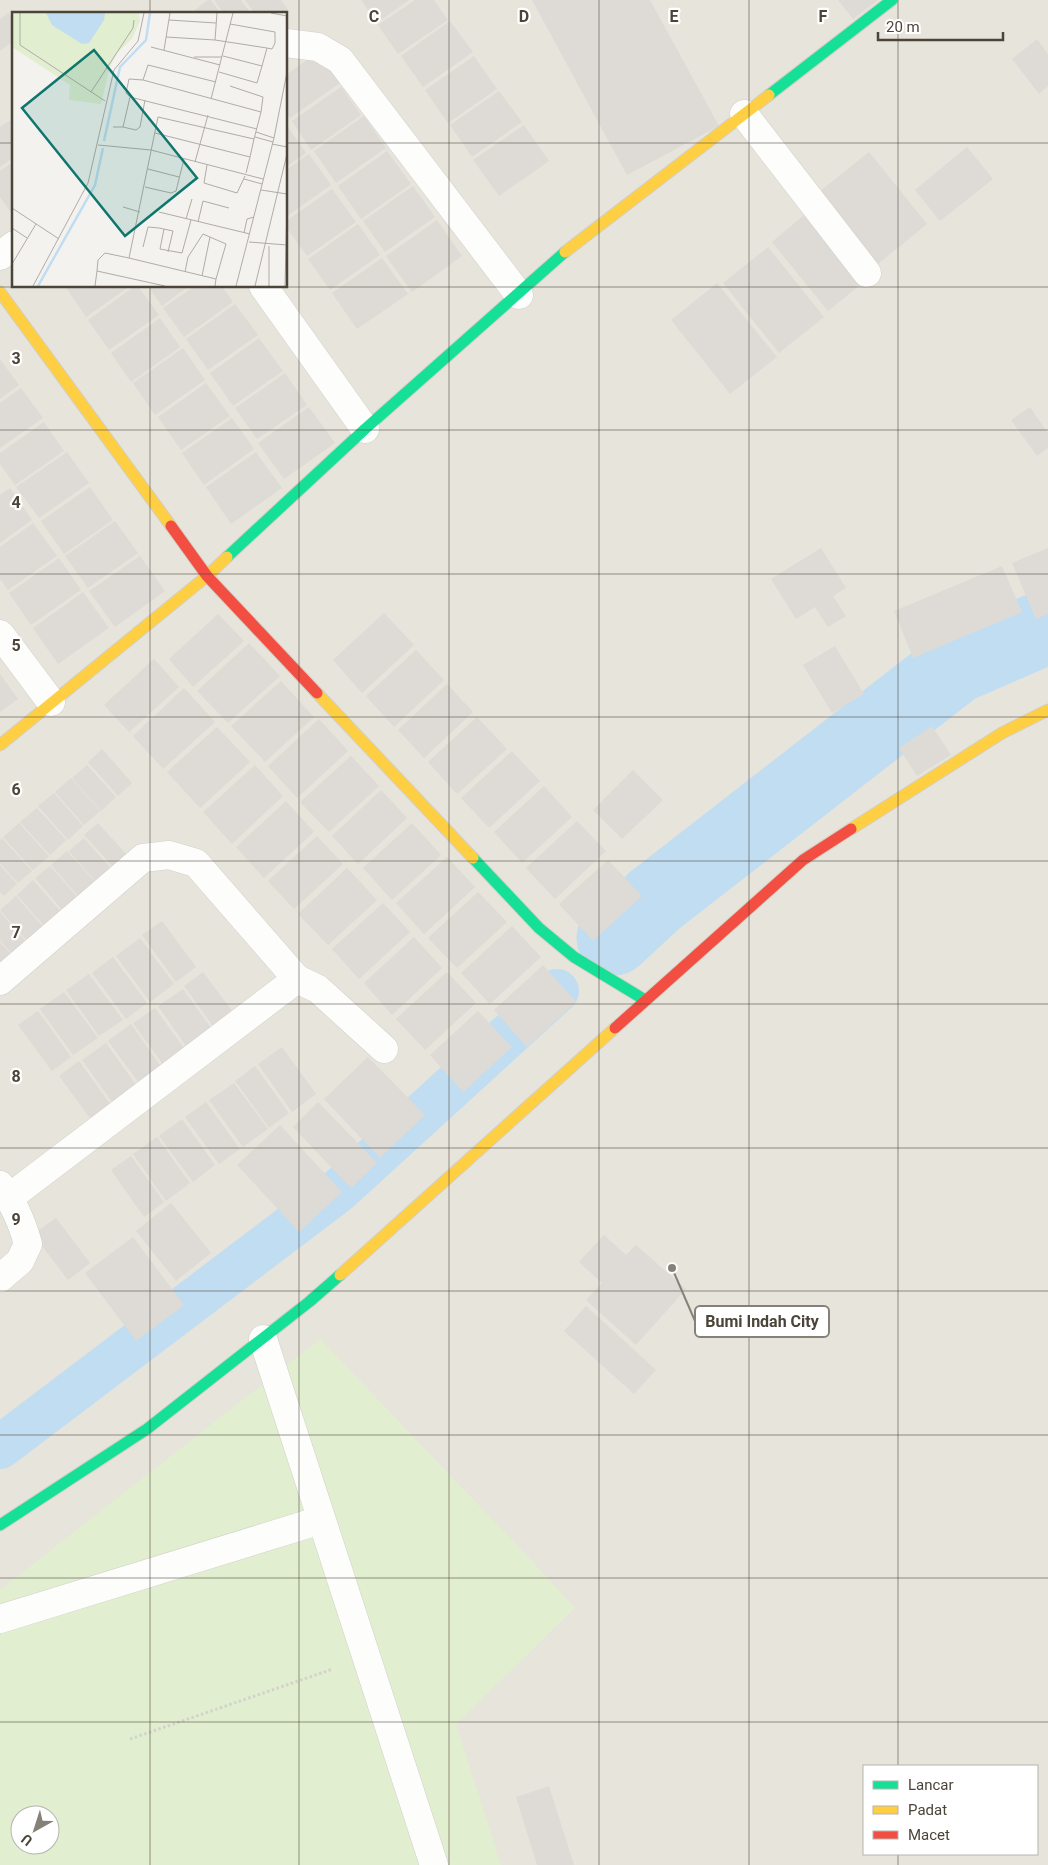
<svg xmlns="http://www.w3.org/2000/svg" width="1048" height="1865" font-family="Roboto,sans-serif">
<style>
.residential{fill:#e7e4dc;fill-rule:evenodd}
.green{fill:#e1eecf;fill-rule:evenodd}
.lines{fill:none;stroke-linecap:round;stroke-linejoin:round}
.canal{stroke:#c0ddf1;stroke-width:44}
.river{stroke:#c0ddf1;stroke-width:75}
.building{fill:#dedbd6}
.street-casing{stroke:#d2d0cb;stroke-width:29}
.fast-casing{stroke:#d3cfc5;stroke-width:13}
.slow-casing{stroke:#d3cfc5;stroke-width:13}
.jam-casing{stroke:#d3cfc5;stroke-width:13}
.path{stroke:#d3d2cc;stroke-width:3;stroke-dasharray:2.5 2.5;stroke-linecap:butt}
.street{stroke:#fdfdfc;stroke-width:28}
.fast{stroke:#16e098;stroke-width:11}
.slow{stroke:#ffcf43;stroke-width:11}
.jam{stroke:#f24e42;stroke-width:11}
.grid{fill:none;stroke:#4b4439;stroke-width:1;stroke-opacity:0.55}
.inset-river{fill:none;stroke:#c0ddf1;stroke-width:2.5}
.inset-road{fill:none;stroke:#b0aca6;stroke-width:1}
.view{fill:#0f766e;fill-opacity:0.15;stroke:#0f766e;stroke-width:2.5}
.inset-edge{fill:none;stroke:#4b4439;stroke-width:2.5}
.grid-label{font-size:16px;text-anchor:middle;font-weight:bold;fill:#4b4439;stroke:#fff;stroke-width:4.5;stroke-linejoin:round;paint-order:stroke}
.leader{fill:none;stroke:#868178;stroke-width:2}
.callout-dot{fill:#868178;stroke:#fff;stroke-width:2}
.callout{fill:#fff;stroke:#868178;stroke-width:2}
.callout-label{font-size:16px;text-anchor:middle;font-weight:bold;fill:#4b4439}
</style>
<rect width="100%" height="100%" fill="#f4f2ee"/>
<!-- residential -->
<path class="residential" d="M0,0h1048v1865h-1048zM14,14h272v272h-272zM864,1766h173v88h-173zM20,1815h30v30h-30z"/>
<!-- green -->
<path class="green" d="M320,1339l212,222 43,47 -119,116 45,141h-501v-275zM20,1815h30v30h-30z"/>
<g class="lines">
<!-- canal -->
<path class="canal" d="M0,1447l338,-256 219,-200"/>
<!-- river -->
<path class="river" d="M614,938l41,-38 301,-234 92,-40"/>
</g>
<!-- building -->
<g class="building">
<path d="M208,0h3l10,14h-31z"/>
<path d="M214,0h27l10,14h-27z"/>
<path d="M245,0h36l7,10 -6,4h-27z"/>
<path d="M361,0h48l-32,23z"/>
<path d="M415,0h19l14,20 -50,34 -20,-29z"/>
<path d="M532,0h118l69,126 -92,49z"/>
<path d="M838,0h40l-25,19z"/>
<path d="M8,13l6,7v21l-14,10v-32z"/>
<path d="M450,21l23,31 -50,35 -22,-31z"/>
<path d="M1037,39l11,15v32l-9,8 -27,-35z"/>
<path d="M318,52l22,31 -50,35 -4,-5v-38z"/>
<path d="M474,56l23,33 -49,34 -23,-33z"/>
<path d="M341,87l20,28 -50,35 -19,-29z"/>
<path d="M499,91l23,31 -50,35 -22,-32z"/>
<path d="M364,116l22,32 -50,35 -22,-32z"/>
<path d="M14,118v39l-14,10v-40z"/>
<path d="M286,124l20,29 -20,14z"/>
<path d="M524,125l25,36 -50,35 -26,-36z"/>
<path d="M967,147l26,32 -53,42 -25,-31z"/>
<path d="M387,151l24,33 -50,35 -23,-33z"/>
<path d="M869,152l58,72 -54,44 -59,-72z"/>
<path d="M309,154l22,31 -45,32v-47z"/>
<path d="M14,161v51l-2,2 -12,-17v-26z"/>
<path d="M413,186l22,31 -50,35 -22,-31z"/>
<path d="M332,189l24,33 -49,34 -21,-29v-6z"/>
<path d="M804,215l56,70 -32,26 -56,-69z"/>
<path d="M437,220l25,36 -50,36 -26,-36z"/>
<path d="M358,224l22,31 -50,35 -22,-31z"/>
<path d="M768,247l56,70 -45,36 -56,-70z"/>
<path d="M382,258l26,36 -51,35 -25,-36z"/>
<path d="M717,283l60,74 -47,37 -59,-74z"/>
<path d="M65,286h65l-44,31z"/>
<path d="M135,286h3l21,29 -50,35 -21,-30z"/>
<path d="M148,286h41l-27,20z"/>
<path d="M195,286h27l11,16 -49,35 -21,-29z"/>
<path d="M235,304l23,31 -50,35 -22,-31z"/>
<path d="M160,318l20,29 -49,35 -20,-29z"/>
<path d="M259,338l24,33 -50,35 -23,-33z"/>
<path d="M183,348l22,32 -50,35 -22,-32z"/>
<path d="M0,359l19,26 -19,14z"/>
<path d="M285,373l22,32 -50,34 -22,-31z"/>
<path d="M206,383l24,33 -49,34 -23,-33z"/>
<path d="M21,388l22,30 -43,30v-45z"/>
<path d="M309,407l26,36 -51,36 -26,-36z"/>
<path d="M1030,407l18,26v15l-11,8 -26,-36z"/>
<path d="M232,418l22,31 -50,36 -22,-32z"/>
<path d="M44,422l20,29 -49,34 -15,-21v-11z"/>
<path d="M67,452l22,31 -50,35 -23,-31z"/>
<path d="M256,452l26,36 -51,36 -25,-37z"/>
<path d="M90,487l23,33 -49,34 -23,-33z"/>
<path d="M10,488l22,32 -32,23v-48z"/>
<path d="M115,521l23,32 -50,35 -23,-32z"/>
<path d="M33,523l24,33 -49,34 -8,-11v-32z"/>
<path d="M821,548l25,40 -13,8 13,20 -18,11 -13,-20 -19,12 -25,-40z"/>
<path d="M1048,548v66l-12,5 -24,-56z"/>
<path d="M140,556l25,35 -50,36 -26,-36z"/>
<path d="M59,558l22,32 -50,35 -22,-32z"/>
<path d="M1002,566l20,46 -109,46 -19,-47z"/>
<path d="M83,592l26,36 -51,36 -25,-36z"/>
<path d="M384,613l30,32 -52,48 -29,-33z"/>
<path d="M218,614l26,27 -51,46 -24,-28z"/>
<path d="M249,643l31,33 -52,47 -31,-32z"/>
<path d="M835,646l29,48 -32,19 -29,-48z"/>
<path d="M416,650l28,30 -50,47 -28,-31z"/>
<path d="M154,659l25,28 -50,45 -25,-27z"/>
<path d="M0,674l18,25 -18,13z"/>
<path d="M281,681l33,36 -49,45 -34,-36z"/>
<path d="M447,684l26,28 -49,46 -26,-28z"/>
<path d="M184,688l31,34 -52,47 -30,-33z"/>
<path d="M477,717l30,32 -50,45 -29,-32z"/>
<path d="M319,719l29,32 -51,47 -29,-32z"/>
<path d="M932,726l19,29 -34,21 -18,-28z"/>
<path d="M217,727l33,35 -50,46 -33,-36z"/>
<path d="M102,749l30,34 -14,13 -30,-34z"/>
<path d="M512,751l28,30 -51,47 -28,-30z"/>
<path d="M351,756l28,30 -50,46 -29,-30z"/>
<path d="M87,765l29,32 -15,14 -29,-33z"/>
<path d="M255,765l28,31 -51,48 -29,-32z"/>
<path d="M633,770l30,30 -41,39 -29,-29z"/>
<path d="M71,778l29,33 -16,14 -29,-33z"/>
<path d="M544,786l28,31 -50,46 -28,-31z"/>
<path d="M381,790l26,28 -49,46 -26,-28z"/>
<path d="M54,793l29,33 -15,14 -30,-34z"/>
<path d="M286,801l28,31 -50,46 -28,-31z"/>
<path d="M37,808l29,32 -16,15 -30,-33z"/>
<path d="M577,821l29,30 -51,48 -29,-31z"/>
<path d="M19,823l30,33 -16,14 -30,-33z"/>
<path d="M98,823l30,33 -13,13 -31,-34z"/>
<path d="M412,823l29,32 -49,45 -29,-32z"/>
<path d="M317,836l26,28 -49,45 -26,-28z"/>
<path d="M2,838l30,33 -14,12 -18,-20v-23z"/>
<path d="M84,838l29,33 -15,13 -29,-33z"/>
<path d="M67,851l30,33 -17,14 -29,-33z"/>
<path d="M447,857l28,30 -51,47 -28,-31z"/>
<path d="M608,860l34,36 -49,45 -34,-37z"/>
<path d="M0,865l17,19 -13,12 -4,-4z"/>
<path d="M50,866l29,33 -15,13 -29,-34z"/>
<path d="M347,868l30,32 -49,45 -30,-31z"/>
<path d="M33,880l30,34 -17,14 -29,-33z"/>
<path d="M478,892l29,30 -50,46 -29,-30z"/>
<path d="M16,896l29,33 -16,14 -29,-33z"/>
<path d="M383,903l27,29 -51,47 -27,-30z"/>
<path d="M0,912l28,32 -14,12 -14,-16z"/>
<path d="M162,921l34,46 -20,15 -34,-47z"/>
<path d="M512,926l29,31 -51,47 -29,-31z"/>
<path d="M414,937l28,31 -50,47 -28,-32z"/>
<path d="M140,938l34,46 -24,18 -34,-46z"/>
<path d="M0,942l14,15 -14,12z"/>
<path d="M113,957l34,46 -21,16 -34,-46z"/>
<path d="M543,965l33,37 -49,45 -33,-37z"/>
<path d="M203,972l35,47 -20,14 -34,-47z"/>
<path d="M447,972l29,31 -51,47 -29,-31z"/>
<path d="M89,974l34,46 -24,16 -33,-46z"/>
<path d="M183,989l33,46 -25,18 -33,-47z"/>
<path d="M64,992l34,46 -25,17 -33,-46z"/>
<path d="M155,1008l34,47 -22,15 -34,-47z"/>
<path d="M38,1011l33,46 -19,14 -34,-46z"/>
<path d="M478,1011l34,36 -49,45 -33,-37z"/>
<path d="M131,1024l33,47 -22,16 -34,-46z"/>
<path d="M106,1043l33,46 -24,17 -33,-46z"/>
<path d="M282,1047l34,47 -24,18 -34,-48z"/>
<path d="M368,1057l57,58 -45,43 -56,-59z"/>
<path d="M79,1061l34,47 -20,14 -34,-46z"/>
<path d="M255,1066l34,47 -20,15 -34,-47z"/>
<path d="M234,1083l34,46 -25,18 -34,-47z"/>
<path d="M206,1102l34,47 -21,15 -34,-47z"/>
<path d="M318,1102l59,61 -26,25 -58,-61z"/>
<path d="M182,1119l33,46 -22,17 -34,-46z"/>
<path d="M280,1125l62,67 -43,40 -62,-67z"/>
<path d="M157,1137l33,46 -24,18 -33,-47z"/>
<path d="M131,1156l33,46 -20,15 -33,-47z"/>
<path d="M171,1203l40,50 -35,28 -40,-50z"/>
<path d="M56,1218l34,45 -22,17 -35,-46z"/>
<path d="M604,1235l22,20 10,-10 50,44 -50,56 -50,-45 16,-17 -23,-21z"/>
<path d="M133,1237l51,68 -48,36 -51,-68z"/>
<path d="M586,1306l70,64 -22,24 -70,-63z"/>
<path d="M549,1786l25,79h-37l-21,-68z"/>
</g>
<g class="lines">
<defs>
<g id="street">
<path d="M286,43l32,4 22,13 179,235"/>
<path d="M744,114l123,159"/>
<path d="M0,256l14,-11"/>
<path d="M263,286l102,143"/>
<path d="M0,634l51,68"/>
<path d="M0,981l143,-123 26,-3 27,8 101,116"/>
<path d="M0,1185c14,18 22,37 28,59l-8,17 -20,17"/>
<path d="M10,1197l287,-218 21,10 66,60"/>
<path d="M263,1339l171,526"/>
<path d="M0,1619l321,-99"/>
</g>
<g id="fast">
<path d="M769,95l123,-95"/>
<path d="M227,557l138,-128 200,-177"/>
<path d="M473,858l66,70 35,29 71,43"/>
<path d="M0,1525l147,-96 162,-127 31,-27"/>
</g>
<g id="slow">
<path d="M565,252l204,-157"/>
<path d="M0,292l171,234"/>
<path d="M317,693l156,165"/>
<path d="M0,745l207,-169 20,-19"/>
<path d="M851,829l151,-96 46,-23"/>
<path d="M340,1275l275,-247"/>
</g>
<g id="jam">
<path d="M171,526l36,50 110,117"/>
<path d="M615,1028l188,-168 48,-31"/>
</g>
</defs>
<!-- street casing -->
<use href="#street" class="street-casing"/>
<!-- fast casing -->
<use href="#fast" class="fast-casing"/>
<!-- slow casing -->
<use href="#slow" class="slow-casing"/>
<!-- jam casing -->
<use href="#jam" class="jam-casing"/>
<!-- path -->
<path class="path" d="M130,1739l203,-70"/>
<!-- street -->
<use href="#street" class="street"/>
<!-- fast -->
<use href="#fast" class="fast"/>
<!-- slow -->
<use href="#slow" class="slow"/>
<!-- jam -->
<use href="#jam" class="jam"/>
</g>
<!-- grid -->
<path class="grid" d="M150,0v14M299,0v1865M449,0v1865M599,0v1865M749,0v1865M898,0v1766M0,143h14M286,143h762M150,286v1579M0,287h1048M0,430h1048M0,574h1048M0,717h1048M0,861h1048M0,1004h1048M0,1148h1048M0,1291h1048M0,1435h1048M0,1578h1048M0,1722h1048M898,1854v11"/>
<!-- overview -->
<g transform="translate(12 12)">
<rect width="275" height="275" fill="#f4f2ee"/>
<path d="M0,1h127l1,8 -8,18 -15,14 -8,16 -8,35 -32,-4 1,-15 -58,-38z" fill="#e1eecf"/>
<path d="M34,1h59l-1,7 -15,23 -7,1 -30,-19z" fill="#c0ddf1"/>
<path class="inset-river" d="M92,129l16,-74 26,-27 4,-27M26,274l57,-101 8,-37"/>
<path class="inset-road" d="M8,1v32l85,56M259,1l16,3M157,8l47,3M154,25l49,3 52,8M203,28l2,-27M139,35l69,18M152,38l6,-37M211,44l39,10 5,-18 5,1 3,-6v-11l-45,-8M182,45h28M207,60l38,11 5,-17M131,68l5,-15 68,17M218,74l33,11 -2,15M79,80l42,-64 1,-8M199,87l22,-86M101,115h10l7,-30M111,115l13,3 4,-3 5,-27M244,120l18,6M143,121l95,24 4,-18M243,125l18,5M260,132l15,3M86,133l53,5 112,29M183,150l13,-47M195,153l-3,18 33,10 8,-17M136,157l31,8M234,161l4,-16M232,167l18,5M133,175l26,6 5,-2 8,-32M249,178l26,4M111,195l17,5M0,196l47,31M147,200l91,22M174,207l6,-20M186,210l5,-21 26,7M0,216l15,10M152,217l-4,20 22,4 9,-33M232,221l3,-14 7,-2M237,230l38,3M131,235l5,-20 11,1 14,3 -5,21M117,246l29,-141 96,22 7,-27 -118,-32 -14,-1 -3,14 4,4 127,32M0,252l24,-40M173,260l3,-15 15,-23 23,10 -10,35M190,264l8,-39M21,274l55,-103 26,-113 24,-29 6,-28M83,274l2,-15M153,274l-68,-15 1,-11 7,-7 24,5 87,21 -1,7M224,274l38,-148 13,-66M243,274l32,-132M257,274v-40M273,274l2,-81"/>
<path class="view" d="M82,38l103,128 -72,58 -103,-128z"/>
<rect width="275" height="275" class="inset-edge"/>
</g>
<g class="grid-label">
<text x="374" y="22">C</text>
<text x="524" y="22">D</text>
<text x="674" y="22">E</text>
<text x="823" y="22">F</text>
<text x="16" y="364">3</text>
<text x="16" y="508">4</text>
<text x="16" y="651">5</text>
<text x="16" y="795">6</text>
<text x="16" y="938">7</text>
<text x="16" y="1082">8</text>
<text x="16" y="1225">9</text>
</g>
<!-- callouts -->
<path class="leader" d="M672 1268L695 1321"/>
<circle class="callout-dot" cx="672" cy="1268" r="5"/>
<rect class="callout" x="695" y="1306" width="134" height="31" rx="5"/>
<g class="callout-label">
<text x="762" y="1327">Bumi Indah City</text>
</g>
<!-- legend -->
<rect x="863" y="1765" width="175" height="90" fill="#ffffff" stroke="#b7b4b0"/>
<rect x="873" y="1781" width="25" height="8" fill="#16e098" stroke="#b7b4b0"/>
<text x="908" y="1790" font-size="15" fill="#4b4439">Lancar</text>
<rect x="873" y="1806" width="25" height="8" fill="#ffcf43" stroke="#b7b4b0"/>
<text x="908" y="1815" font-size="15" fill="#4b4439">Padat</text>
<rect x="873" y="1831" width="25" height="8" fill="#f24e42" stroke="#b7b4b0"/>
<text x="908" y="1840" font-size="15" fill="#4b4439">Macet</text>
<!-- north arrow -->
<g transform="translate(35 1830) rotate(219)"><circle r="24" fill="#ffffff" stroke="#b7b4b0"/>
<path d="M0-4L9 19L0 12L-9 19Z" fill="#868178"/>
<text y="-8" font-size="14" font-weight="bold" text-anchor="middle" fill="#4b4439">U</text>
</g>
<!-- scale -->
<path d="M878 32v8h125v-8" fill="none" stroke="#4b4439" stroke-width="2.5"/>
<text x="886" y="32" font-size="15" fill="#4b4439" stroke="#ffffff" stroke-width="4" paint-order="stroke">20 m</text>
</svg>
